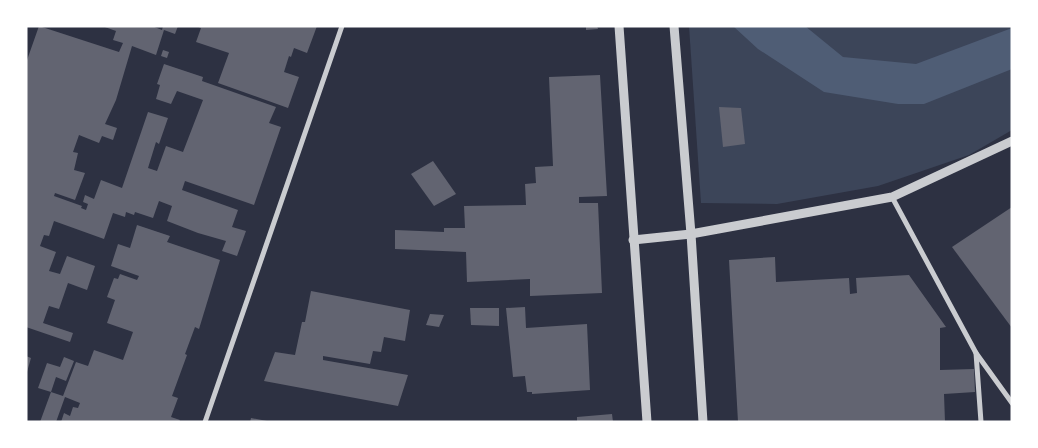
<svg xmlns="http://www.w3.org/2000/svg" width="1038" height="448" font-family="'Titillium Web',sans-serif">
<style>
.green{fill:#3c4559}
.water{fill:#4f5d75}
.building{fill:#626471}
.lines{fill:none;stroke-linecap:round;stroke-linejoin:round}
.minor{stroke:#caccd0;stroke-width:5}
.tertiary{stroke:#caccd0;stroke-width:9}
</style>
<rect width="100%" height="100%" fill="#2d3142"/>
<!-- green -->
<path class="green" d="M689,26h323v104l-43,25 -91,31 -101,18 -76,-1z"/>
<!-- water -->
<path class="water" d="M733,26h72l38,31 73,7 96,-36v41l-88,35h-26l-74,-12 -66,-43z"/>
<!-- building -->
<g class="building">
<path d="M39,26l80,26 4,-9 -10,-3 3,-9 -14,-5h50l10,4 1,-4h15l-3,8 -11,-4 -8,25 -24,-9 -16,54 -11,24 12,4 -4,12 -11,-4 -3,7 -20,-8 -6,17 5,1 -4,17 11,3 -10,27 -20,-7 -1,3 28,10 -1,2 5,2 2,-6 -5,-2 2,-7 9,4 7,-19 21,8 26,-76 20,6 -9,26 -3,-2 -8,26 9,3 9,-25 17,6 20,-52 -26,-9 -6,13 -15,-5 4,-14 -3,-1 7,-20 39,13 -1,4 74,26 -7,16 12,4 -27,78 -69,-24 -3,9 56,20 -6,17 14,4 -9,25 -15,-5 4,-10 -28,-8 -31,-12 5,-15 -13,-5 -6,17 -18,-6 -1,3 -8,-3 -1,5 -12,-4 -9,26 -50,-18 -5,15 -5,-1 -4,11 16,6 -7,19 11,3 7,-18 28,10 -8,24 -19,-7 -9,26 -10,-3 -6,17 30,10 -3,9 -44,-15v-264z"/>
<path d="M196,26h121l-10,27 -13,-5 -3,9 -2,-1 -5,16 15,5 -11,31 -70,-25 11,-30 -33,-11 5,-14z"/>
<path d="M586,26h11l1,3 -12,1z"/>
<path d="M163,50l6,2 -2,6 -6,-2z"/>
<path d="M600,75l7,121 -28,1v6h19l4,90 -72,3v-17l-63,3 -1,-30 -71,-3v-19l49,2v-4h21l-1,-22 62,-1 -1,-21 11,-1 -1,-16 18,-1 -4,-89z"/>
<path d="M719,107l22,1 4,36 -22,3z"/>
<path d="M433,161l23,33 -22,12 -23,-32z"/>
<path d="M1012,207v121l-60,-81z"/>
<path d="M137,225l33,11 -3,6 53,18 -21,69 -4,-2 -10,27 2,1 -15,41 6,2 -7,19 9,3 -1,2h-118l3,-9 6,3 3,-9 5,1 2,-5 -15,-6 -9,25h-16l11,-30 12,4 13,-34 12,4 6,-16 29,10 10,-28 -26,-9 8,-23 -8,-3 7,-19 4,1 2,-5 17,6 2,-4 -28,-10 7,-22 12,4z"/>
<path d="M775,257l1,25 73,-4 1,16 7,-1 -1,-15 53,-3 37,52 -6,1v42l34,-1 1,23 -31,2 1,28h-207l-9,-162z"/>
<path d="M311,291l99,19 -5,31 -21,-4 -3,15 -8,-1 -3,13 -47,-8v4l85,15 -10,31 -134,-25 11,-29 20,3 7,-33h3z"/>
<path d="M525,307l1,21 61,-4 3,66 -58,4v-2h-5l-2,-16 -12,1 -7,-69z"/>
<path d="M470,308h29v18l-28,-1z"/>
<path d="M430,314l14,1 -5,12 -13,-2z"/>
<path d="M26,356l5,2 -4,14h-1z"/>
<path d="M64,357l10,4 -8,20 -10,-4 -5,15 -13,-4 9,-25 13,4z"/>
<path d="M612,414l1,8h-36v-5z"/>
<path d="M251,418l16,3v1h-17z"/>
</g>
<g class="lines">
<!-- minor -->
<g class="minor">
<path d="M892,197l84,156 5,69"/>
<path d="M976,353l36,50"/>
<path d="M205,422l137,-396"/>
</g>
<!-- tertiary -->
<g class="tertiary">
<path d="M619,26l28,396"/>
<path d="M674,26l17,208 12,188"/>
<path d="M633,240l58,-6 201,-37 120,-56"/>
</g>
</g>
<!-- border -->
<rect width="1038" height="448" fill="none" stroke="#ffffff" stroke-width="55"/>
</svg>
